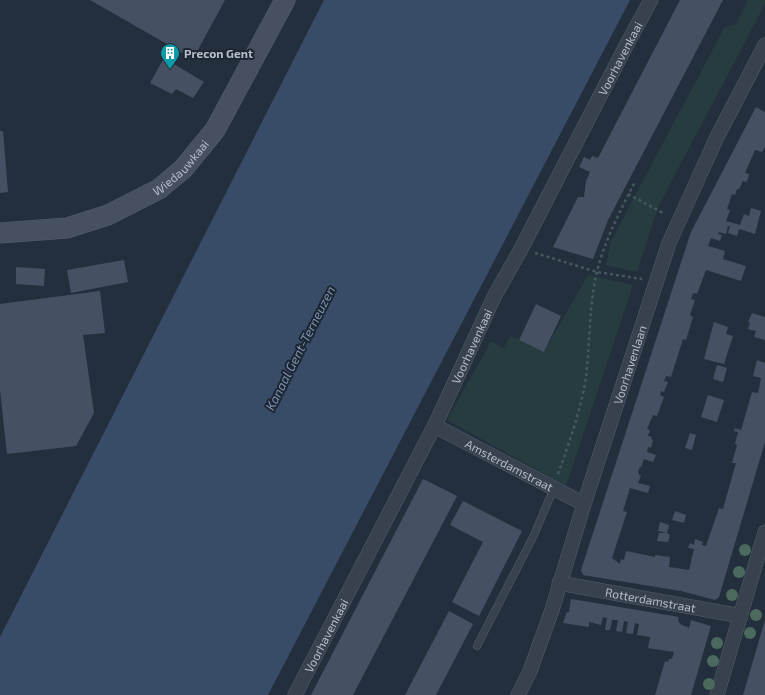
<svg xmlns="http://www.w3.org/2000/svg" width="765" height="695" font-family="'Exo 2',sans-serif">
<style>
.green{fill:#263c3f}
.water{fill:#394c67}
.building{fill:#455162}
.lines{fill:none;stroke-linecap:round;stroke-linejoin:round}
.lane-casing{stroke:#565f6c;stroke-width:8}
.street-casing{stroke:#565f6c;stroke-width:15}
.secondary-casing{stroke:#565f6c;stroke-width:21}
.path{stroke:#44595c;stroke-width:2.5;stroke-dasharray:3 3;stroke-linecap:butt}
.lane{stroke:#38414e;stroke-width:7}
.street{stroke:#38414e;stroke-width:14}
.secondary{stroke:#465061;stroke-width:20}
.tree{fill:#4b6a5d}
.labels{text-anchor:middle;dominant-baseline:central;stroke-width:4;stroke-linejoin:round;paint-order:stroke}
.poi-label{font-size:12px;font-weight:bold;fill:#b4bcc9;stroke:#1d2633;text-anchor:start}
.street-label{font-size:12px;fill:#b4bcc9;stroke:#1d2633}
.water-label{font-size:13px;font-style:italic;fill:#7c92b1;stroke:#1d2633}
</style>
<rect width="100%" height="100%" fill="#242f3e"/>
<!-- green -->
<g class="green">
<path d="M748,0h17v4l-107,203 -21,65 -31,-7 5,-24 113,-213 12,-4z"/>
<path d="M588,275l45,10 -67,201 -119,-66 44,-79 12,7 8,-12 33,16z"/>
</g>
<!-- water -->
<path class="water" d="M324,0h306l-362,695h-268v-58z"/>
<!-- building -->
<g class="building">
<path d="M90,0h135l-32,59z"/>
<path d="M680,0h43l-115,220 -15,39 -40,-12 25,-50h6l2,-16 4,-9 -11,-5 5,-10 6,3 2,-4 6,2z"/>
<path d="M164,58l40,24 -11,16 -17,-9 -4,5 -22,-11z"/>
<path d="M756,107l9,5v35l-3,5 -7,-2 -10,23 4,1 -1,5 -2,3 -3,-1 -4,8h-2l-2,6 -3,-1 -5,15 3,1 -4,11 14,4 4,-11 5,2 2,-8 10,3 -6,23 -16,-5 -2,7 -9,-3 2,-7h-2l-2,8 -7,-2 -1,2 4,1 -2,6 -9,-3 -3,8 17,5 -2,8 23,7 -5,15 -35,-11 -9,24 -4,-1 -2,6 4,1 -5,15 3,2 -7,23 -3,-1 -12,38 -5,-1 -2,5 4,1 -4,10 -3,-1 -1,4 4,2 -7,19 -4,-1 -6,14 3,1 -2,6 4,1 -1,2 2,1 -2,8 -3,-1 -1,5 9,3 -3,7 -9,-3 -3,8h-1l-2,5 1,1v2l2,1 -3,7 12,3 -2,7 -18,-5 -7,23 4,1 -15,46 8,6 1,-5 3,1 2,-9 29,6v-2l15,2 -1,10 20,3 5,-21 -6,-1 2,-5 4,2 1,-6 8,3 -1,3 4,1 13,-38 4,1 13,-46h-4l5,-18 -2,-1 3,-12 -4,-1 1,-3 6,2 11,-38 6,1 3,-15 -8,-2 4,-16 8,3v79l-46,155 -4,3 -34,-9 -98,-16 -2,-5 110,-338z"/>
<path d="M0,131h3l5,61 -8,1z"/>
<path d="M124,260l4,22 -57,11 -4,-23z"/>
<path d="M16,267l29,2 -1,17 -28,-2z"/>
<path d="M100,291l5,42 -22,2 11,78 -18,33 -69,8 -7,-64v-86z"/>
<path d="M536,304l25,12 -17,36 -25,-12z"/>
<path d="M752,313l13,4v23l-11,-3 2,-6 -8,-2 2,-6 -2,-1z"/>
<path d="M714,322l14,5 -2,7 7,2 -9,28 -20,-5z"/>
<path d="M717,365l10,3 -4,14 -10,-3z"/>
<path d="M708,395l16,5 -7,22 -16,-5z"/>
<path d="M690,433l6,2 -4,15 -7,-2z"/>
<path d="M423,479l34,17 -104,199h-42z"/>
<path d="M463,501l59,30 -43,85 -27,-14 31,-60 -33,-17z"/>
<path d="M675,511l11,4 -2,8 -12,-3z"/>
<path d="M660,522l9,3 -2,8 -9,-2z"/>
<path d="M659,533h8l3,2 -2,7 -11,-1z"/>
<path d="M571,599l108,18 -1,3 2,4 9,4 2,-8 20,6 -20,69h-36l10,-34 3,1 1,-3h3l2,-7 -26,-4 2,-11 -13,-2 2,-11 -4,-1 -2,11 -7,-1 2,-11 -4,-1 -2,11 -6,-1 2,-11h-6l-2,10h-5l2,-12 -4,-1 -2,8 -12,-3v5l-26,-4 4,-11h2z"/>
<path d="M449,611l24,13 -37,71h-31z"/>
<path d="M765,620v75h-22z"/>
</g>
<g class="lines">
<defs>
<path id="lane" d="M477,646l57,-111 20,-47"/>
<g id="street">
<path id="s1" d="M435,426l149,78"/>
<path id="s2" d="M559,583l182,33"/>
<path id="s3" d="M295,695l141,-272 58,-126 27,-48 107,-207 23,-42"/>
<path id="s4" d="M518,695l12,-24 22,-61 32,-106 85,-261 48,-106 48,-92"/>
<path d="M717,695l48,-163"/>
</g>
<g id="secondary">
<path id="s5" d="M0,233l67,-5 41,-13 51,-26 24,-20 32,-39 70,-130"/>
</g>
</defs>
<!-- lane casing -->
<use href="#lane" class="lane-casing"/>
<!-- street casing -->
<use href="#street" class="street-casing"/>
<!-- secondary casing -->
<use href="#secondary" class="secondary-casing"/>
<!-- path -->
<g class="path">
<path d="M628,194l37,20"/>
<path d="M535,253l62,19 45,7"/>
<path d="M558,474c11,-31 23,-64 28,-97 4,-35 3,-71 11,-106 8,-31 23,-60 38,-89"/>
</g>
<!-- lane -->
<use href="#lane" class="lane"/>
<!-- street -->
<use href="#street" class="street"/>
<!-- secondary -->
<use href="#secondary" class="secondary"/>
</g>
<!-- trees -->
<g class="tree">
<circle cx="745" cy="550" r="6"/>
<circle cx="739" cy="572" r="6"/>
<circle cx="732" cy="595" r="6"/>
<circle cx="756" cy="615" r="6"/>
<circle cx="750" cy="633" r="6"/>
<circle cx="717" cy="643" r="6"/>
<circle cx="713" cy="661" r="6"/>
<circle cx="709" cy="684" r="6"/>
</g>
<!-- icons -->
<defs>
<symbol id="building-pin" viewBox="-11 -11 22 30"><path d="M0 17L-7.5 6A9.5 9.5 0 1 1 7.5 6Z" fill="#0f9aa8" stroke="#1d2633"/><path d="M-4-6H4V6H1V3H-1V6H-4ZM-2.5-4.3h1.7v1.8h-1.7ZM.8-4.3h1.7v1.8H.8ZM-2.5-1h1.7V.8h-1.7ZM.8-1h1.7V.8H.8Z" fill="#fff"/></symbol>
</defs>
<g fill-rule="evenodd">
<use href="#building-pin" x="159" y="42" width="22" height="30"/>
</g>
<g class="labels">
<!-- poi labels -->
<g class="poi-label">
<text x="184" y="53">Precon Gent</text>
</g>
<!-- street labels -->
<g class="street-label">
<text stroke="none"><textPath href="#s3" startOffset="715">Voorhavenkaai</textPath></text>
<text stroke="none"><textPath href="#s5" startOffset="198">Wiedauwkaai</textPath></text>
<text stroke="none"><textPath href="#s3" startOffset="391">Voorhavenkaai</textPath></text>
<text stroke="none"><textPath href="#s4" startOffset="349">Voorhavenlaan</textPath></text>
<text stroke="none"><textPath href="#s1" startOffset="84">Amsterdamstraat</textPath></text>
<text stroke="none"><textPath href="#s2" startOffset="93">Rotterdamstraat</textPath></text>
<text stroke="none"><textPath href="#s3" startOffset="67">Voorhavenkaai</textPath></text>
</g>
<!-- water labels -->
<g class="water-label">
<text transform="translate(300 348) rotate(-63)">Kanaal Gent-Terneuzen</text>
</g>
</g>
</svg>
